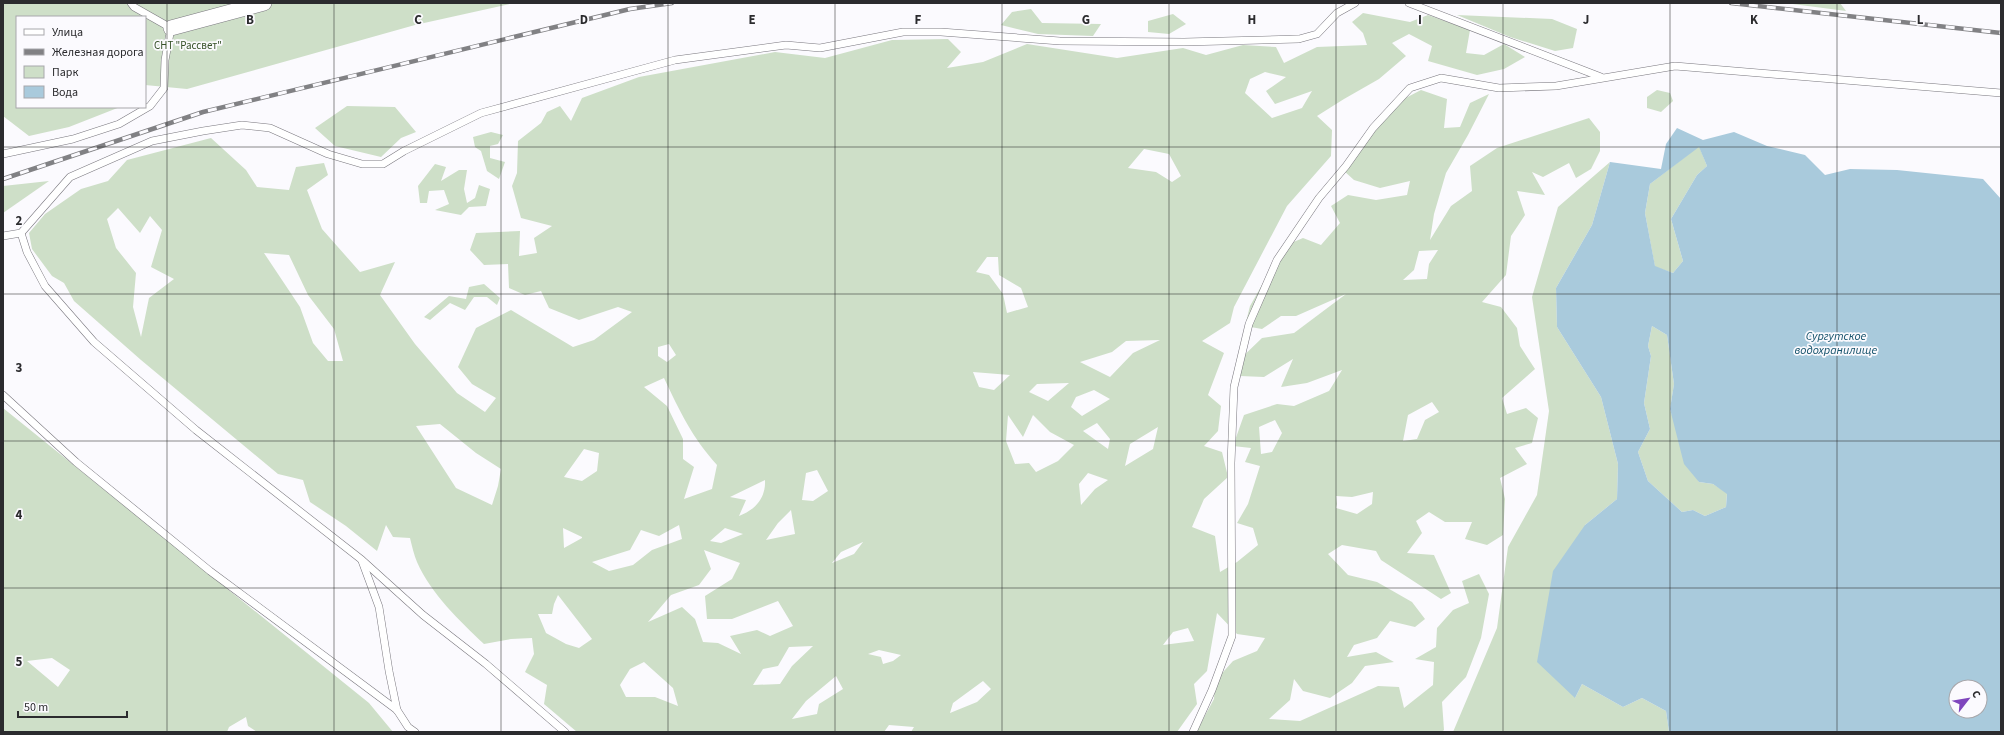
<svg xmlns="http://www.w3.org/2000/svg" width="2004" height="735" font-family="'Source Sans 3',sans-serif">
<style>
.green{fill:#cedfc8;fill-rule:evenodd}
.water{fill:#a9cadc;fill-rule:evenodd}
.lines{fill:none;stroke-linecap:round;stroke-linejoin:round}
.lane-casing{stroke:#79777e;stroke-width:8}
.street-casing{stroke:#79777e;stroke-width:16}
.lane{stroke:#fff;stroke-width:7}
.street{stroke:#fff;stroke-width:15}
.rail-casing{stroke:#818184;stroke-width:4.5}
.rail{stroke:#fbfafe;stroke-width:3;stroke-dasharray:9;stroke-linecap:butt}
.grid{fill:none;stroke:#2b2b2e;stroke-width:1;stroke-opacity:0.55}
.labels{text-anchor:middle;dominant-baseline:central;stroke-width:3.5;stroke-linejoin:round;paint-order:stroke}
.park-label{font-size:11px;fill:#365128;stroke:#fbfafe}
.water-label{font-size:12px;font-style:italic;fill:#14526b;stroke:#fbfafe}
.grid-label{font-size:13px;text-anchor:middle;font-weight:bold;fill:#2b2b2e;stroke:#fbfafe;stroke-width:3.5;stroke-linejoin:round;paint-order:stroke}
</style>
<rect width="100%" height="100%" fill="#fbfafe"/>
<!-- green -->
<g class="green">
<path d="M3,3h511l-99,22 -228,64 -42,-4v-68h-128v90h103l-51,20 -40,9 -26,-20z"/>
<path d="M1785,3h55l6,8z"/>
<path d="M1031,9l11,14 59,1 -8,12 -55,-2 -37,-9 11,-13z"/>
<path d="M1363,13l47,9 18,-7 42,15 -4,23 18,2 20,-11 21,13 -21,12 -27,6 -49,-14 4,-15 -23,-12 -17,9 14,13 -27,23 -35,20 -27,17 15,14 -1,26 -44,50 -53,101 -4,16 -28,18 22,12 -16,42 13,11 -3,25 -14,15 18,6 6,25 -24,22 -12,28 23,9 5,36 17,-10 21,-17 -5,-17 -16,-5 11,-19 12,-38 -15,-4 6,-14 -18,-2 11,-31 33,-11 17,2 35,-15 13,-21 -35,13 -26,4 12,-28 -29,18 -24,-1 -4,-13 26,-25 32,-5 52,-39 -50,22h-15l-19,13 -17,-3 5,-20 34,-60 19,-8 18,7 19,-22 -9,-17 17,-11 28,5 31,-5 3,-14 -30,7 -26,-8 -10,-9 52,-68 25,-13 26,9 -3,29 16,-1 10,-24 19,-9 -21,41 -22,38 -12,41 -4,26 21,-34 21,-15 -2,-25 27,-18 92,-30 11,14v19l-9,18 -15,9 -7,-15 -26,14 -11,-5 13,23 -28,-4 8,24 -14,21 -5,39 -24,27 19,5 16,21 3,18 15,23 -33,29 5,16 19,-6 12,10 -6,25 -17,5 12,16 -27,14 5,21 -2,36 -16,10 -22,-6 7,-17h-27l-16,-10 -13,9 6,12 -15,20 27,2 17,38 -10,6 -60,-39 -5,-9 -34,-6 -14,9 20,21 29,7 35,20 13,17 -10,8 -25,-6 -13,17 -23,7 -7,12 29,-5 18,10 -29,4 -13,17 -22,15 -27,-7 -9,-12 -4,21 -21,19 31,2 78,-35 21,1 5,21 29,-23 1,-23 -19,-3 21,-12 1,-19 16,-18 16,-7 -7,-22 17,-7 10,20 -8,44 -15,39 -24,25 2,28 -2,2h-246l18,-33 1,-18 18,-20 24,-10 8,-13 -28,-4 -20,-21 -10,58 -13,13 3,20 -20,28h-266l3,-5 -25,-2 -5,7h-307l-33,-28 3,-19 -22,-13 9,-18 -2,-16 -21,1 -27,5c-24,-23 -53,-50 -67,-82 -3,-7 -5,-16 -7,-24l-17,-1 -7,-12 -9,26 -31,-25 -36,-24 -7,-22 -25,-6 -137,-114 -67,-59 -10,-18 -12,-7 -20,-27 -3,-16 16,-19 36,-25 27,-8 19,-21 84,-22 35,32 11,17 32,3 7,-23 28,-4 4,12 -21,15 15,39 38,43 35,-10 -15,33 35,49 42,49 28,19 11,-14 -24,-14 -14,-17 18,-39 35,-18 62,37 21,-7 38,-28 -14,-5 -39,13 -30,-12 -8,-17 -16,4 -16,-7 -1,-24 -24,1 -14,-15 6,-17 44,-2 -1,25 18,-3 -3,-15 18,-12 -31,-8 -9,-32 5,-13 1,-32 23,-18 6,-11 13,-6 11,15 11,-23 57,-21 136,-25 50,6 67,-18 56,-1 13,13 -14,16 36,-6 44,-18 90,14 66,-10 23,7 37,-10 33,2 8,16 33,-16 50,-2 -4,-12 -11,-11zM1265,72l21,5 -20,14 9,13 37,-13 -10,17 -30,10 -27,-25 5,-14zM1144,149l25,5 12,22 -9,6 -16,-10 -28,-4zM118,208l22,25 10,-17 12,14 -11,37 23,12 -25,19 -8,39 -8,-30 3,-34 -20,-25 -9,-29zM1438,250l-9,14 -2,15 -24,1 11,-10 5,-19zM264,253l25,2 19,40 26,34 9,32h-15l-15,-18 -13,-36zM987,257h11l1,18 22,13 7,19 -21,6 -4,-19 -14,-19 -13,-3zM1160,340l-27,13 -23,24 -30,-15 32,-10 14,-11zM669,344l7,11 -9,7 -9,-6v-9zM973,372l37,3 -16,15 -15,-3zM664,378c16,34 28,59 53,87l-5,24 -28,10 10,-32 -11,-8v-20l-16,-33 -23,-19zM1069,383l-21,18 -19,-9 8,-8zM1094,390l16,9 -28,17 -11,-9 5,-10zM1432,402l7,10 -14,8 -8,19 -14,2 5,-26zM1008,415l15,22 10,-22 17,17 24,13 -16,16 -22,11 -7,-9 -14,1 -9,-23zM1275,420l7,13 -10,19 -11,2 -2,-27zM1097,423l13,16 -2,10 -25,-18zM440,424l36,29 25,16 -3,17 -6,19 -36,-17 -40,-62zM1158,427l-5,22 -28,17 5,-22zM584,449l15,4 -2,18 -15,10 -18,-4zM817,470l11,21 -15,10 -11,-1 4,-27zM1088,473l20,7 -13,9 -14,16 -2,-21zM765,480c1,18 -10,30 -26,36l7,-16 -16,-3zM1373,492l-1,12 -15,10 -21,-6 1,-4 -1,-8 16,1zM791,510l4,24 -29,6 12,-17zM679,525l3,14 -30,11 -19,15 -24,6 -17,-9 38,-12 11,-20 18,6zM563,528l19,9v1l-18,10zM725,528l18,6 -22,9 -11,-2zM863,542l-9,12 -22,9 9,-11zM704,550l36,13 -8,16 -27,17 2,23h25l46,-18 15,25 -23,10 -13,-6 -27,6 11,18 -23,-11 -15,-1 -8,-23 -13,-12 -34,15 23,-27 28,-10 12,-16zM558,595l34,44 -13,9 -13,-4 -20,-11 -8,-19h14l2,-10zM1188,628l6,13 -31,4 10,-13zM813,646l-21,20 -12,18 -27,1 10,-16 15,-3 11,-19zM879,650l22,5 -8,6 -10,3 -2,-7 -13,-3zM644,662l29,26 5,18 -23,-9h-29l-6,-12 10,-16zM836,676l7,13 -24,15 -2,10 -25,5 14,-18zM983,681l8,8 -14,13 -27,11 3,-10z"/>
<path d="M1173,14l13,10 -17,10 -21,-2v-11z"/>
<path d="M1457,15l95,4 25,10 -4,19 -18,3 -45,-14z"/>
<path d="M1657,90l13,3 3,8 -12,11 -14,-4v-11z"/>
<path d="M347,106l48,1 21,25 -15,6 -20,19 -46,-11 -20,-18z"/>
<path d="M491,132l12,3 -5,9 -8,2v12l15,4 -6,17 -12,-8 -6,-20 -6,-4 -2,-10z"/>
<path d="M1699,146l8,20 -10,9 -26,44 12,42 -10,12 -18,-6 -10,-54 5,-29z"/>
<path d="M1610,162l-18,63 -36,63 1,39 44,70 17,67 -1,35 -32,26 -10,173 7,-14 41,23 19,-9 24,13 3,21h-216l44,-104 11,-81 29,-52 12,-84 -17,-114 26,-90z"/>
<path d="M435,164l11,3 -5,14 18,-11h8l-3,19 3,14 8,-5 4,-13 11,4 -4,17 -17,1 -8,8 -26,-5 14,-6 -5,-14 -15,1 -2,12h-7l-2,-17z"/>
<path d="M49,181l-46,32v-27z"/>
<path d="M484,284l16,14 -3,7 -10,-8h-13l-9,13 -15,-7 -20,17 -6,-3 25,-21 17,3 3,-12z"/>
<path d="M1652,326l15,9 7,49 -4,26 29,72 14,2 14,9 -1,14 -21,9 -12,-6 -11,2 -34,-31 -10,-29 12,-23 -6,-26 7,-47 -3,-10z"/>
<path d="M3,408l366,295 24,29h-136l-9,-6 -2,-9 -17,10 -2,5h-224zM52,658l18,12 -12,17 -31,-26z"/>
</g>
<!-- water -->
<path class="water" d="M1677,128l26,12 31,-8 33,14 38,9 20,20 25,-6 47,1 86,9 18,20v533h-332l-3,-21 -24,-13 -19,9 -41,-23 -7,14 -38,-36 16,-91 32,-46 32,-26 1,-35 -17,-67 -44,-70 -1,-39 36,-63 18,-63 51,7 5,-25zM1699,147l8,19 -10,9 -26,44 12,42 -10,12 -18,-7 -10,-53 5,-29zM1652,326l15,9 7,49 -4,25 14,55 15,18 14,2 14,10 -1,13 -21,9 -12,-6 -11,2 -34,-31 -10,-29 12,-23 -6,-26 7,-47 -3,-10zM1956,687h24v24h-24z"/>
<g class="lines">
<defs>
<g id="lane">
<path d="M1409,3l192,74"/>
<path d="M3,154l70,-15 46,-15 31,-18 14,-18 1,-28 6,-32 -37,-21 -3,-4"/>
<path d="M21,233l6,19 18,34 49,56 102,88 166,130 61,55 63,49 79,68"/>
<path d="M3,236l18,-3 49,-56 82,-36 51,-10 39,-6 28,3 58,26 34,10h21l21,-13 77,-38 194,-53 111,-15 34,3 83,-16h38l119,9 124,1 115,-3 18,-5 20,-21 18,-10"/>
<path d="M3,395l73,67 134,109 187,139 11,17 7,5"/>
<path d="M362,561l17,46 10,64 8,39"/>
<path d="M1193,732l19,-42 20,-54 -1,-173 3,-76 15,-63 28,-64 42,-62 27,-32 27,-38 37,-40 31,-10 58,10 57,-2 119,-20 326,27"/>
</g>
<path id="street" d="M171,28l93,-25"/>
</defs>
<!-- lane casing -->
<use href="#lane" class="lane-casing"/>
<!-- street casing -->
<use href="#street" class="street-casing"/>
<!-- lane -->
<use href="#lane" class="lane"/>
<!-- street -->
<use href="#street" class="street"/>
<defs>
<g id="rail">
<path d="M1731,3l270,30"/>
<path d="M3,179l200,-67 427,-103 42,-6"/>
</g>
</defs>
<!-- rail casing -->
<use href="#rail" class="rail-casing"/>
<!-- rail -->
<use href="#rail" class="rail"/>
</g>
<!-- grid -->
<path class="grid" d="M167,3v729M334,3v729M501,3v729M668,3v729M835,3v729M1002,3v729M1169,3v729M1336,3v729M1503,3v729M1670,3v729M1837,3v729M3,147h1998M3,294h1998M3,441h1998M3,588h1998"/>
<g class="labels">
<!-- park labels -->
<g class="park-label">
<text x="188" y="45">СНТ "Рассвет"</text>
</g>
<!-- water labels -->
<g class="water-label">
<text x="1836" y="336">Сургутское<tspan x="1836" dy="14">водохранилище</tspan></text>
</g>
</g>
<g class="grid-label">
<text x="250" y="24">B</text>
<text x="418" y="24">C</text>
<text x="584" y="24">D</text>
<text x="752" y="24">E</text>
<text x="918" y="24">F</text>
<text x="1086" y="24">G</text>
<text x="1252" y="24">H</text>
<text x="1420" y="24">I</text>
<text x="1586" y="24">J</text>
<text x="1754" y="24">K</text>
<text x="1920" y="24">L</text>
<text x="19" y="225">2</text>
<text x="19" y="372">3</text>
<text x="19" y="519">4</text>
<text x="19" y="666">5</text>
</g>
<!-- border -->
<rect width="2004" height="735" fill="none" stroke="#2b2b2e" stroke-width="8"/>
<!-- legend -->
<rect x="16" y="16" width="130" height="92" fill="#fbfafe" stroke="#a8a7ab"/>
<rect x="24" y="29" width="20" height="6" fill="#ffffff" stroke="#a8a7ab"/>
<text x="52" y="36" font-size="12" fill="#2b2b2e">Улица</text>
<rect x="24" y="49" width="20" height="6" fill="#818184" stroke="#a8a7ab"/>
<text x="52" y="56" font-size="12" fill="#2b2b2e">Железная дорога</text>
<rect x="24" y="66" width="20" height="12" fill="#cedfc8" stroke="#a8a7ab"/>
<text x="52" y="76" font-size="12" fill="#2b2b2e">Парк</text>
<rect x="24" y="86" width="20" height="12" fill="#a9cadc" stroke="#a8a7ab"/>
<text x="52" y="96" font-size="12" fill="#2b2b2e">Вода</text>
<!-- north arrow -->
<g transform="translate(1968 699) rotate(59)"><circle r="19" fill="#fbfafe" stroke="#a8a7ab"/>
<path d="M0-3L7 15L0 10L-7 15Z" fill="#7f46bd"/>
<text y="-6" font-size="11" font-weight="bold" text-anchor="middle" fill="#2b2b2e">С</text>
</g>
<!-- scale -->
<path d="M18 711v6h109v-6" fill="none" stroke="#2b2b2e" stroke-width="2"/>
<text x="24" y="711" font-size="12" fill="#2b2b2e" stroke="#fbfafe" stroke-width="3" paint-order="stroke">50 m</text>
</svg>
